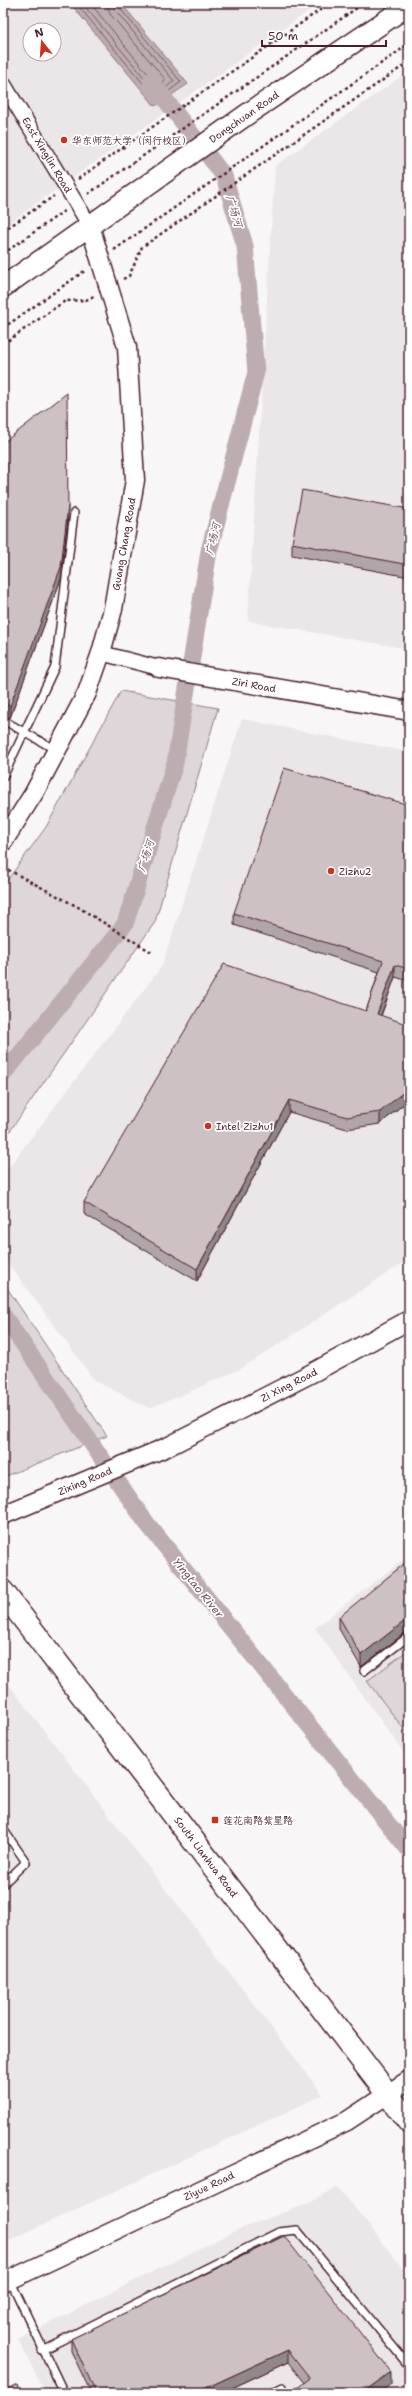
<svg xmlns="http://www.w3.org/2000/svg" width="412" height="2396" font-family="'Shantell Sans','LXGW WenKai TC',sans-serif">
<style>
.built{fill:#ebe6e8;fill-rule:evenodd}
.green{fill:#ded6d9;stroke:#947a82}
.water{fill:#bdadb0;stroke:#8f747b}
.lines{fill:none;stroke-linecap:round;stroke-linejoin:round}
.shore{stroke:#785860;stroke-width:1}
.canal{stroke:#bdadb0;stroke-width:17}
.service-casing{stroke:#4a1f2b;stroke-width:10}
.minor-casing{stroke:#4a1f2b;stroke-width:17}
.tertiary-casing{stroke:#4a1f2b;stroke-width:21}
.secondary-casing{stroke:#4a1f2b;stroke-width:23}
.primary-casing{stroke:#4a1f2b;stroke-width:25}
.path{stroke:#4a1f2b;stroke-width:2.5;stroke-dasharray:3 3;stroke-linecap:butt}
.service{stroke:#fff;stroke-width:7}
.minor{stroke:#fff;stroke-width:14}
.tertiary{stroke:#fff;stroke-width:18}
.secondary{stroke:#fff;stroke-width:20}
.primary{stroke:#fff;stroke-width:22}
.wall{fill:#b0a6a9;stroke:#4a1f2b}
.shaded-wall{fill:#908789;stroke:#4a1f2b}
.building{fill:#cdc1c4;stroke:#4a1f2b}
.poi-dot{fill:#c8321e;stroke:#fff;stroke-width:1.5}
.labels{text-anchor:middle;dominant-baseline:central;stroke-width:3.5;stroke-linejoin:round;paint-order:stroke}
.street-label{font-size:10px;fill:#4a1f2b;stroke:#fff}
.poi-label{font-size:10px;fill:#4a1f2b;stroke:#fff;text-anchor:start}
.water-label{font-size:11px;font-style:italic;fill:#72515a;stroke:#fff}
</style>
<rect width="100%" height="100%" fill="#f8f6f7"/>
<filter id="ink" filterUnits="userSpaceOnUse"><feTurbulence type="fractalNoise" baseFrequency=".025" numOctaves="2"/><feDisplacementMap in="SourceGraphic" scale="8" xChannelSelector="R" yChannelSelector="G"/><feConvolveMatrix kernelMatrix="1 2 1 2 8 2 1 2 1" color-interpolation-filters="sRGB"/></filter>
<g filter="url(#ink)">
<!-- built -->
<g class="built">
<path d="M3,3h317l-317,224zM30,30h24v24h-24z"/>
<path d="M409,71v578l-161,-28 27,-455z"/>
<path d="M242,719l167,33v507l-167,109 -62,28 -31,12 -54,-27 -90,-122 -2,-84 159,-209z"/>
<path d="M409,1555v205l-94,-132z"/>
<path d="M3,1677l320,418 -320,148z"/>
<path d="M338,2187l71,89v117h-364l-27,-54 219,-109 64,-24z"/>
</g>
<!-- green -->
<g class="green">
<path d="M121,691l97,17 -63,214 -152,219v-255l43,-59z"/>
<path d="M3,1282l104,154 -104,41z"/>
<path d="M407,1651l2,3v82l-42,-55z"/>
</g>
<!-- water -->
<path class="water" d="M70,3h51l67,81 -33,22z"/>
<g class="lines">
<!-- shore -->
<g class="shore">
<path d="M76,3l81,97 24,-18 -62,-75 -1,-4"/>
<path d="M82,3l76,91 16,-13 -59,-71 -2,-7"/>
<path d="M90,3l67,82 7,-3 1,-3 -55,-65 -3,-11"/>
</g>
<!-- canal -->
<g class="canal">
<path d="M3,1075l122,-151 50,-161 34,-212 47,-179 -11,-126 -21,-70 -73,-95"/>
<path d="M3,1315l142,206 264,329"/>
</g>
<defs>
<g id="service">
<path d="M3,720l53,30"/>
<path d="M3,777l52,-110 19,-154"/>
<path d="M364,1671l45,-35"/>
<path d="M3,1829l23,33 -23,22"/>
<path d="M10,2280l54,113"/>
<path d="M42,2350l237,-118 18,-2 112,136"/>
<path d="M271,2393l12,-6"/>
</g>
<g id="minor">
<path d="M3,83l87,143"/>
<path d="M101,653l58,15"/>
</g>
<g id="tertiary">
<path d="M159,668l250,43"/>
<path d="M3,842l31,-49 53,-100 14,-40 12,-44 22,-129 -8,-133 -37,-121"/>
<path d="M3,1515l164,-68 147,-75 95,-52"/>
<path d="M3,2283l344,-162 62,-41"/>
</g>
<path id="secondary" d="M3,287l246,-174 160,-108"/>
<path id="primary" d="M3,1592l406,530"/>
</defs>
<!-- service casing -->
<use href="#service" class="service-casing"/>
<!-- minor casing -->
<use href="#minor" class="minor-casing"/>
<!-- tertiary casing -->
<use href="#tertiary" class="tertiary-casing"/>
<!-- secondary casing -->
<use href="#secondary" class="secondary-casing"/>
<!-- primary casing -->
<use href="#primary" class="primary-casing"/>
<!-- path -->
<g class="path">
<path d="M78,179l252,-176"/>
<path d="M88,194l276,-191"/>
<path d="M3,231l51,-35"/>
<path d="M114,250l295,-206"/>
<path d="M3,254l61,-43"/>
<path d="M123,279l6,-3 13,-29 267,-185"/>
<path d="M3,328l83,-58"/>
<path d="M3,344l62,-43 21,-1 8,-4"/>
<path d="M3,867l75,40 75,46"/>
</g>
<!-- service -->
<use href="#service" class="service"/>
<!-- minor -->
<use href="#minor" class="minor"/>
<!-- tertiary -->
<use href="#tertiary" class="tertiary"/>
<!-- secondary -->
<use href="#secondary" class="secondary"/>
<!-- primary -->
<use href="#primary" class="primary"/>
</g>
<!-- wall -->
<g class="wall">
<path d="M3,443l65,75 -7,61 -51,139 -7,-3z"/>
<path d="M409,509v68l-117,-22v-12z"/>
<path d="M409,805v176l-14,-4 -14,39 25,86 -26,22 -33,5 -58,-17 -92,169 -113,-67v-12l282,-191 13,-39 -145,-47v-12z"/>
<path d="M409,1566v67l-3,-1 -45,35 -22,-38v-12z"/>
<path d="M284,2236l107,148 -87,-1 -16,-21 -67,31h-130l-20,-42v-12z"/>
</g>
<!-- shaded-wall -->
<g class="shaded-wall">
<path d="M68,506v12l-7,61 -51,139v-12z"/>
<path d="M395,965v12l-18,49v-12z"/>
<path d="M409,1085v12l-3,5 -26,22v-12z"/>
<path d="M289,1100v12l-92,169v-12z"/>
<path d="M406,1620v12l-45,35v-12z"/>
<path d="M288,2350v12l-67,31h-26z"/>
<path d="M391,2372v12l-12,9h-17z"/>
</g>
<!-- building -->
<g class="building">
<path d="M67,393l1,113 -7,61 -51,139 -7,-3v-260z"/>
<path d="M302,490l107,19v56l-117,-22z"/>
<path d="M284,768l125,37v164l-14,-4 -18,49 32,11v60l-3,5 -26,22 -33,5 -58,-17 -92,169 -113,-67 140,-238 142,47 17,-50 -149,-48z"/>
<path d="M405,1563l4,3v55l-3,-1 -45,35 -22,-38z"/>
<path d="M284,2236l107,136 -29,21h-71l19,-15 -22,-28 -93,43h-99l-25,-54z"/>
<path d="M17,2384l5,9h-19v-2z"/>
</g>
</g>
<!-- markers -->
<g class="poi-dot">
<circle cx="64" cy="140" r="4"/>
<circle cx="331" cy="871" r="4"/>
<circle cx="208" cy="1126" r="4"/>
<rect x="211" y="1816" width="8" height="8" rx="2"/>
</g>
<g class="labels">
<!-- street labels -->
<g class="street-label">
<text transform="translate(244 117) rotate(-35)">Dongchuan Road</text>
<text transform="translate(47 155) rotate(59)">East Xinglin Road</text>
<text transform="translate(124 544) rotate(-80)">Guang Chang Road</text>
<text transform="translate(254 685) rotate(10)">Ziri Road</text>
<text transform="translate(289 1385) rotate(-27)">Zi Xing Road</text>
<text transform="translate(85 1481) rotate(-23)">Zixing Road</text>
<text transform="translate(206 1857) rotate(53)">South Lianhua Road</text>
<text transform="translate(209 2186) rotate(-25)">Ziyue Road</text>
</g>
<!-- poi labels -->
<g class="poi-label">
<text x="72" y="140">华东师范大学（闵行校区）</text>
<text x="339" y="871">Zizhu2</text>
<text x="216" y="1126">Intel Zizhu1</text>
<text x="223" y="1820">莲花南路紫星路</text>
</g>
<!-- water labels -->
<g class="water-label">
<text transform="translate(234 211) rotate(73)">广场河</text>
<text transform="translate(213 539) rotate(-77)">广场河</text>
<text transform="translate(146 856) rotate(-73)">广场河</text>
<text transform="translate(198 1588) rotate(51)">Yingtao River</text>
</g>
</g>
<!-- margin -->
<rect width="412" height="2396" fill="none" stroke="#fff" stroke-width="16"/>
<rect x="8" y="8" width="396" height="2380" fill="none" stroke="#4a1f2b" stroke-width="1.5" filter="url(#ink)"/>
<!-- north arrow -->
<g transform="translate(42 42) rotate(343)"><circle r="19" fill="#ffffff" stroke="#b7a5aa"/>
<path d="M0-3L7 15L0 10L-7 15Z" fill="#c8321e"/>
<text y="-6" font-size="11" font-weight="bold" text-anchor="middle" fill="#4a1f2b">N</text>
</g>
<!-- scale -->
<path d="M262 40v6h124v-6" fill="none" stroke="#4a1f2b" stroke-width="2"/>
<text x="268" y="40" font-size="12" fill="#4a1f2b" stroke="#ffffff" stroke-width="3" paint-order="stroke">50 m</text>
</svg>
